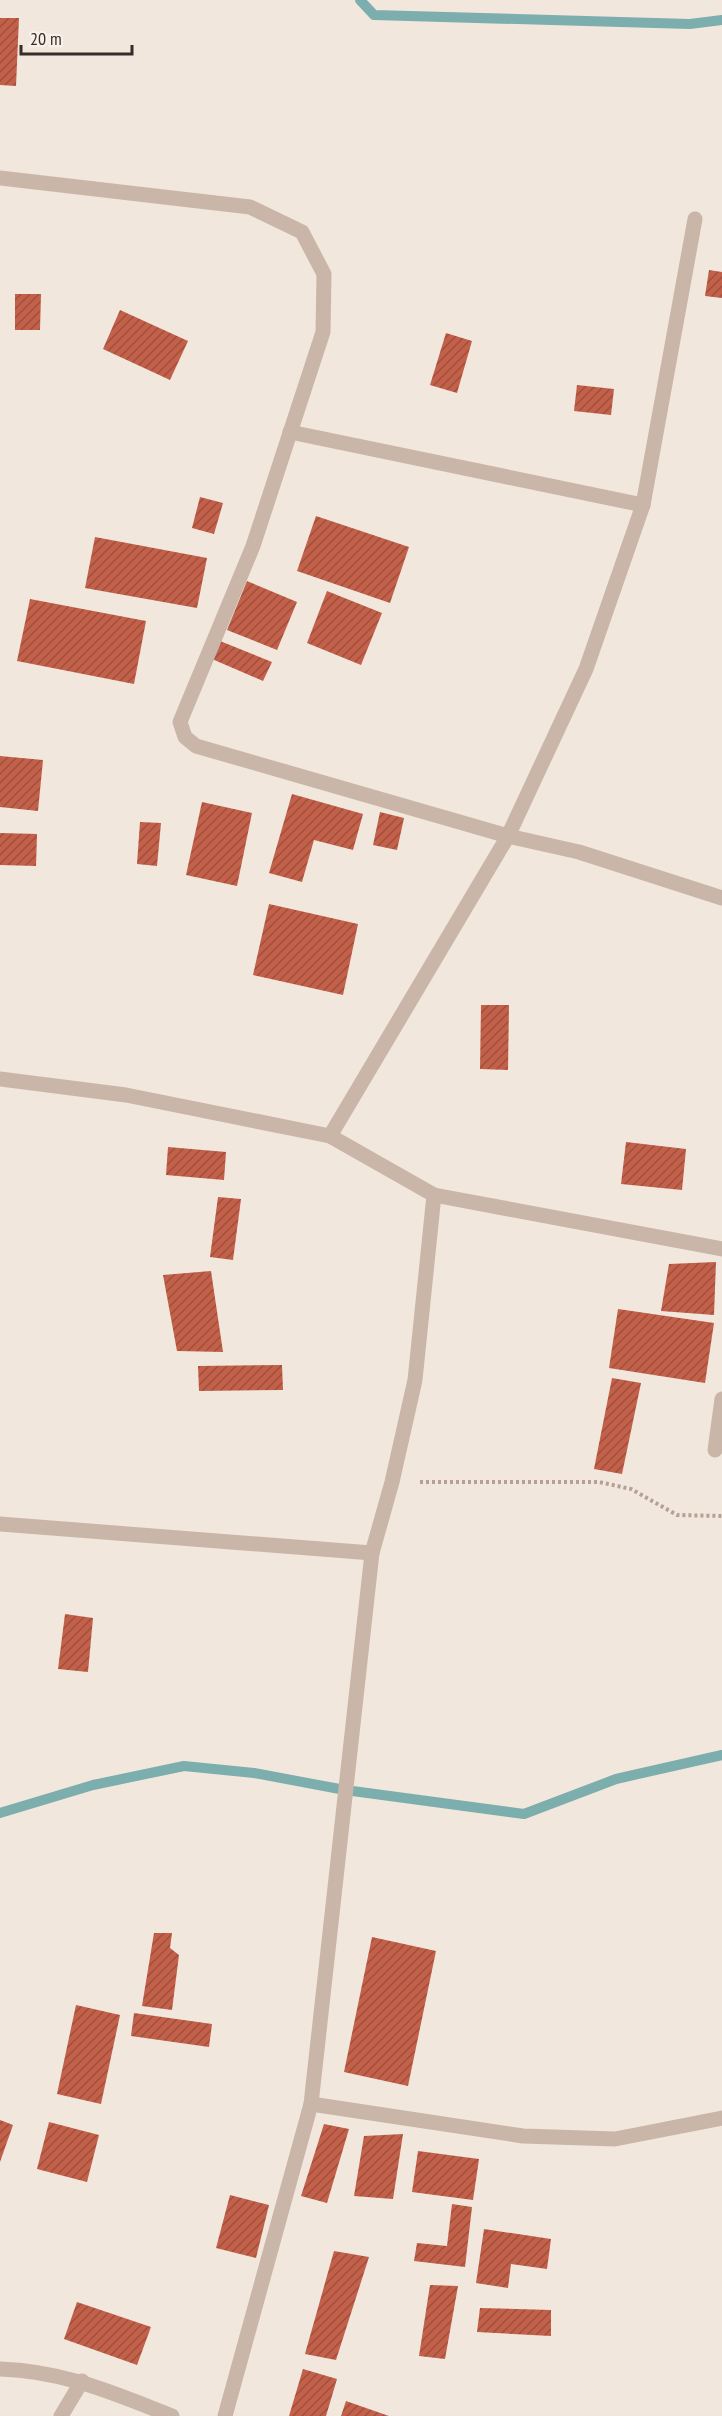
<svg xmlns="http://www.w3.org/2000/svg" width="722" height="2416" font-family="'PT Sans Narrow',sans-serif">
<style>
.lines{fill:none;stroke-linecap:round;stroke-linejoin:round}
.stream{stroke:#7caeae;stroke-width:10}
.building{fill:url(#building-hatch)}
.path{stroke:#b5a093;stroke-width:4;stroke-dasharray:3 3;stroke-linecap:butt}
.street{stroke:#cab6a9;stroke-width:15}
</style>
<defs>
<pattern id="building-hatch" width="6" height="6" patternUnits="userSpaceOnUse" patternTransform="scale(1.5)"><rect width="6" height="6" fill="#c36049"/><path d="M-1 1l2-2M0 6l6-6M5 7l2-2" fill="none" stroke="#9f4f3d"/></pattern>
</defs>
<rect width="100%" height="100%" fill="#f2e7dd"/>
<g class="lines">
<!-- stream -->
<g class="stream">
<path d="M360,0l14,15 316,9 32,-4"/>
<path d="M0,1813l93,-28 91,-19 70,7 91,17 179,24 92,-35 106,-24"/>
</g>
</g>
<!-- building -->
<g class="building">
<path d="M0,18h19l-3,68 -16,-1z"/>
<path d="M709,270l13,2v26l-17,-2z"/>
<path d="M15,294h26l-1,36h-25z"/>
<path d="M120,310l68,31 -18,39 -67,-31z"/>
<path d="M446,333l26,8 -15,52 -27,-8z"/>
<path d="M577,385l37,4 -3,26 -37,-4z"/>
<path d="M200,497l23,6 -9,31 -22,-6z"/>
<path d="M316,516l93,31 -19,56 -93,-32z"/>
<path d="M95,537l112,21 -10,50 -112,-20z"/>
<path d="M247,581l50,21 -20,48 -50,-20z"/>
<path d="M327,591l55,22 -21,52 -54,-22z"/>
<path d="M30,599l116,22 -12,63 -117,-23z"/>
<path d="M220,641l52,21 -9,19 -51,-22z"/>
<path d="M0,756l43,4 -5,51 -38,-4z"/>
<path d="M292,794l71,20 -10,36 -39,-10 -12,42 -33,-9z"/>
<path d="M202,802l50,11 -15,73 -51,-11z"/>
<path d="M380,812l24,6 -7,32 -24,-5z"/>
<path d="M140,822l21,1 -4,43 -20,-2z"/>
<path d="M0,833l37,1 -1,32 -36,-1z"/>
<path d="M269,904l89,20 -15,71 -90,-20z"/>
<path d="M481,1005h28l-1,65 -28,-1z"/>
<path d="M626,1142l60,7 -4,41 -61,-6z"/>
<path d="M168,1147l58,5 -2,28 -58,-5z"/>
<path d="M218,1197l23,2 -8,61 -23,-3z"/>
<path d="M716,1262l-2,53 -53,-4 8,-47z"/>
<path d="M211,1271l12,81 -46,-1 -14,-76z"/>
<path d="M618,1309l96,14 -9,60 -96,-15z"/>
<path d="M282,1365l1,25 -84,1 -1,-25z"/>
<path d="M612,1378l29,5 -19,91 -28,-5z"/>
<path d="M65,1614l28,4 -5,54 -30,-3z"/>
<path d="M154,1933h18l-2,15 9,7 -7,55 -30,-4z"/>
<path d="M372,1937l64,14 -28,135 -64,-14z"/>
<path d="M76,2005l44,10 -19,89 -44,-10z"/>
<path d="M134,2013l78,11 -3,23 -78,-11z"/>
<path d="M0,2120l13,5 -13,37z"/>
<path d="M49,2122l50,13 -12,47 -50,-13z"/>
<path d="M324,2124l25,5 -22,74 -26,-7z"/>
<path d="M403,2134l-10,65 -39,-3 10,-60z"/>
<path d="M418,2151l61,8 -6,41 -61,-8z"/>
<path d="M230,2195l39,10 -13,53 -40,-10z"/>
<path d="M452,2204l20,3 -7,60 -51,-6 3,-18 30,3z"/>
<path d="M484,2229l67,10 -4,30 -36,-5 -3,24 -32,-5z"/>
<path d="M334,2251l35,6 -33,103 -31,-6z"/>
<path d="M430,2285l28,1 -13,73 -26,-3z"/>
<path d="M77,2302l74,25 -14,38 -73,-26z"/>
<path d="M480,2308l71,2v26l-74,-4z"/>
<path d="M303,2369l34,10 -11,37h-37z"/>
<path d="M346,2401l43,15h-48z"/>
</g>
<g class="lines">
<!-- path -->
<path class="path" d="M420,1482h179l32,7 46,26 45,1"/>
<!-- street -->
<g class="street">
<path d="M0,178l250,29 52,25 22,42 -1,58 -70,214 -73,176 5,15 11,9 312,90 71,16 143,46"/>
<path d="M290,432l353,73"/>
<path d="M0,1079l126,16 204,41 104,59 288,54"/>
<path d="M330,1136l178,-300 78,-167 57,-164 52,-286"/>
<path d="M715,1450l7,-51"/>
<path d="M0,1524l372,29"/>
<path d="M311,2104l212,32 92,3 107,-21"/>
<path d="M0,2369c64,2 113,24 172,47"/>
<path d="M61,2416l21,-35"/>
<path d="M225,2416l86,-312 61,-551 20,-71 23,-102 19,-185"/>
</g>
</g>
<!-- scale -->
<path d="M21 45v9h111v-9" fill="none" stroke="#372c29" stroke-width="3"/>
<text x="30" y="45" font-size="18" fill="#372c29" stroke="#f9f1e9" stroke-width="4.5" paint-order="stroke">20 m</text>
</svg>
